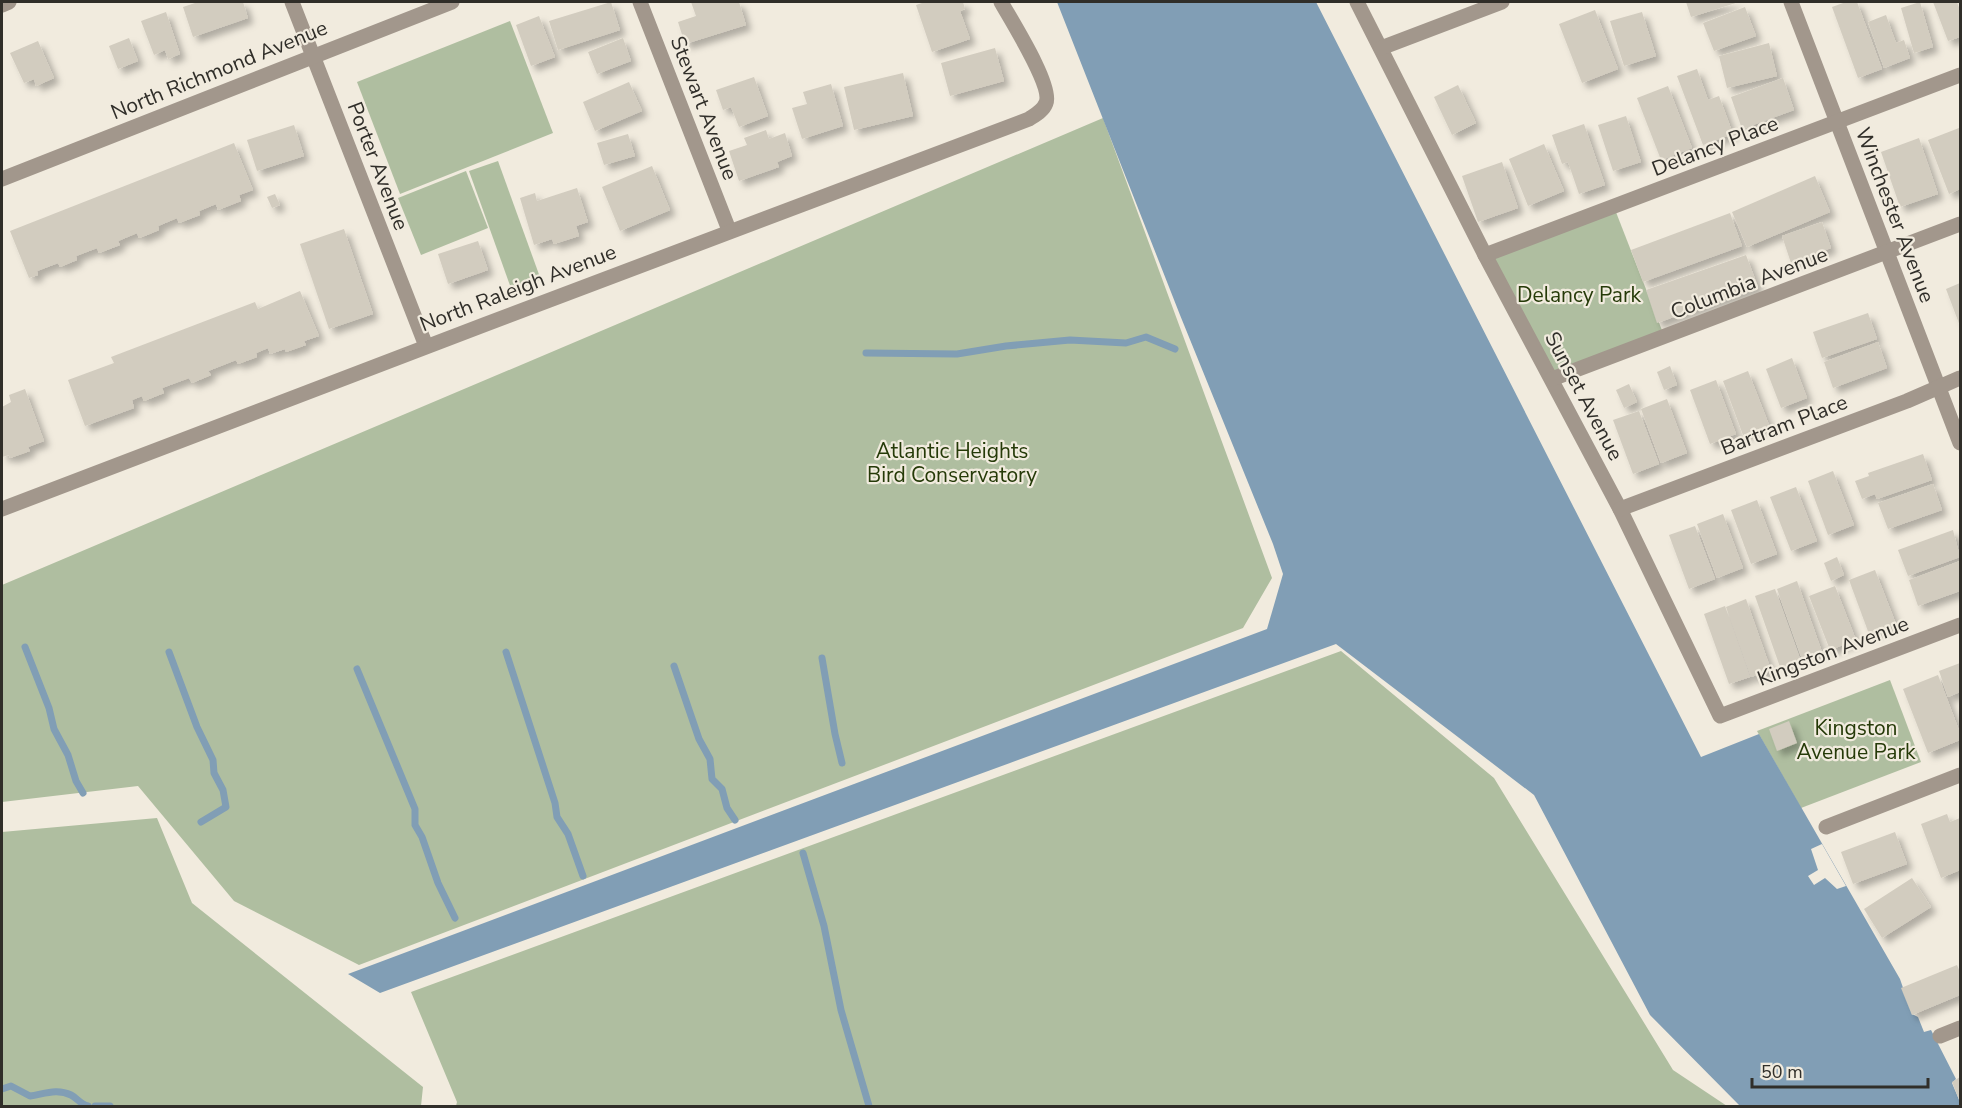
<svg xmlns="http://www.w3.org/2000/svg" width="1962" height="1108" font-family="'Nunito Sans',sans-serif">
<style>
.green{fill:#afbea0}
.water{fill:#819eb5}
.pier{fill:#f1ebde}
.lines{fill:none;stroke-linecap:round;stroke-linejoin:round}
.stream{stroke:#819eb5;stroke-width:7}
.building{fill:#d2ccbf;filter:url(#shadow)}
.minor{stroke:#a2978c;stroke-width:15}
.labels{text-anchor:middle;dominant-baseline:central;stroke-width:4.5;stroke-linejoin:round;paint-order:stroke}
.street-label{font-size:21px;fill:#302e29;stroke:#f1ebde}
.park-label{font-size:21px;fill:#253a08;stroke:#f1ebde}
</style>
<defs>
<filter id="shadow"><feDropShadow dx="5.5" dy="5.5" stdDeviation="3" flood-color="#0004"/></filter>
</defs>
<rect width="100%" height="100%" fill="#f1ebde"/>
<!-- green -->
<g class="green">
<path d="M510,21l43,112 -153,61 -43,-112z"/>
<path d="M1103,118l169,460 -29,50 -884,337 -125,-64 -96,-115 -136,16v-217z"/>
<path d="M498,161l43,119 -29,11 -43,-120z"/>
<path d="M466,171l22,57 -67,27 -23,-57z"/>
<path d="M1614,207l51,131 -113,41 -67,-124z"/>
<path d="M1341,651l153,127 179,292 54,36h-1271l1,-4 -46,-110z"/>
<path d="M1890,680l31,82 -120,46 -44,-77z"/>
<path d="M157,818l35,85 231,184 -2,19h-419v-274z"/>
</g>
<!-- water -->
<path class="water" d="M1057,2h259l385,755 58,-23 141,245 12,35 6,3 6,15 7,-2 25,49 -4,4 8,19v4h-220l-90,-91 -116,-220 -198,-151 -956,349 -32,-19 919,-345 16,-55 -10,-30 -93,-229z"/>
<!-- pier -->
<path class="pier" d="M1822,844l24,42 -9,3 -12,-11 -11,7 -6,-9 10,-6 -7,-21z"/>
<g class="lines">
<!-- stream -->
<g class="stream">
<path d="M866,353l91,1 49,-8 64,-6 56,3 20,-6 29,12"/>
<path d="M25,647l24,61 5,21 14,26 8,26 7,12"/>
<path d="M169,652l28,75 16,33 1,13 9,17 3,17 -25,15"/>
<path d="M506,652l49,151 2,14 11,17 15,42"/>
<path d="M822,658l13,76 7,29"/>
<path d="M674,666l25,73 11,20 2,20 10,10 5,19 8,12"/>
<path d="M357,669l58,140v16l7,12 16,46 17,35"/>
<path d="M803,853l21,73 17,84 28,96"/>
<path d="M2,1089l9,-3 19,10c14,-2 27,-8 41,-1 6,3 9,9 17,11"/>
<path d="M95,1106h15"/>
</g>
</g>
<!-- building -->
<g class="building">
<path d="M198,2h45l5,16 -55,19 -10,-30z"/>
<path d="M611,2l9,28 -62,20 -9,-29z"/>
<path d="M691,2h48l7,23 -61,19 -7,-22 18,-6z"/>
<path d="M925,2h38l2,7 -5,2 10,28 -38,13 -16,-47z"/>
<path d="M1686,2h53l-48,15z"/>
<path d="M1846,2h11l25,67 -24,9 -26,-71z"/>
<path d="M1920,2l13,45 -19,6 -13,-45z"/>
<path d="M1933,2h24l3,9v26l-12,4z"/>
<path d="M1745,7l11,29 -42,15 -11,-28z"/>
<path d="M1595,10l23,59 -36,14 -23,-59z"/>
<path d="M166,12l14,42 -12,5 -3,-9 -11,5 -13,-34z"/>
<path d="M1642,12l14,44 -32,10 -14,-45z"/>
<path d="M1886,15l10,28 8,-3 6,18 -26,10 -16,-46z"/>
<path d="M539,16l16,41 -24,9 -15,-41z"/>
<path d="M129,38l9,23 -20,8 -9,-23z"/>
<path d="M623,38l8,23 -34,13 -9,-22z"/>
<path d="M38,41l16,37 -18,8 -2,-7 -10,4 -14,-30z"/>
<path d="M1769,43l8,33 -50,12 -8,-32z"/>
<path d="M995,48l9,33 -54,15 -9,-33z"/>
<path d="M1697,69l11,31 11,-4 14,38 -30,11 -26,-69z"/>
<path d="M903,73l10,43 -59,14 -10,-43z"/>
<path d="M754,77l14,39 -29,11 -8,-20 -8,3 -7,-20z"/>
<path d="M1783,78l11,32 -52,19 -11,-32z"/>
<path d="M629,82l13,29 -47,20 -12,-29z"/>
<path d="M831,84l12,42 -41,13 -10,-31 15,-4 -4,-12z"/>
<path d="M1458,85l18,38 -24,12 -18,-38z"/>
<path d="M1668,86l24,62 -31,12 -24,-62z"/>
<path d="M1626,116l15,46 -28,9 -15,-46z"/>
<path d="M1584,124l21,61 -26,9 -11,-32 -6,2 -10,-29z"/>
<path d="M294,125l10,31 -47,15 -10,-31z"/>
<path d="M1959,128l1,5v56l-11,5 -21,-54z"/>
<path d="M766,130l3,9 16,-6 7,23 -15,6 2,5 -40,14 -10,-30 18,-6 -3,-7z"/>
<path d="M628,134l7,22 -31,9 -7,-22z"/>
<path d="M1919,138l19,56 -38,13 -19,-55z"/>
<path d="M234,143l19,47 -14,5 2,6 -23,9 -2,-6 -17,7 1,4 -21,8 -2,-5 -19,8 1,4 -12,5 -8,3 -2,-5 -19,8 2,4 -21,8 -2,-5 -21,8 1,4 -17,7 -2,-4 -21,8 1,4 -9,3 -19,-47z"/>
<path d="M1544,144l20,47 -36,15 -19,-47z"/>
<path d="M1502,162l16,46 -40,14 -16,-46z"/>
<path d="M652,166l18,44 -50,21 -18,-44z"/>
<path d="M1815,176l15,36 -83,35 -15,-35z"/>
<path d="M577,188l11,34 -12,4 3,10 -25,8 -2,-5 -18,6 -14,-47 15,-5 2,8z"/>
<path d="M275,194l5,11 -8,3 -5,-11z"/>
<path d="M1730,213l12,33 -99,36 -12,-32z"/>
<path d="M1822,222l9,26 -40,15 -9,-27z"/>
<path d="M344,229l29,85 -44,15 -29,-85z"/>
<path d="M478,241l10,29 -40,14 -10,-30z"/>
<path d="M1746,255l12,32 -101,36 -11,-33z"/>
<path d="M1960,283v43l-14,-37z"/>
<path d="M300,291l19,45 -15,5 2,4 -20,7 -1,-3 -15,5 -2,-6 -12,5 1,4 -19,7 -2,-4 -28,11 3,4 -19,8 -3,-5 -27,10 2,5 -20,8 -2,-5 -10,4 2,8 -49,18 -17,-46 46,-17 -3,-6 144,-55 3,7z"/>
<path d="M1868,313l9,26 -55,19 -9,-26z"/>
<path d="M1878,342l9,26 -54,20 -9,-26z"/>
<path d="M1792,358l15,40 -26,10 -15,-39z"/>
<path d="M1670,366l7,19 -13,5 -7,-18z"/>
<path d="M1748,371l21,54 -26,10 -20,-54z"/>
<path d="M1716,380l20,54 -26,10 -20,-54z"/>
<path d="M1629,384l8,18 -13,6 -8,-18z"/>
<path d="M25,389l19,52 -16,6 2,4 -20,7 -1,-3 -7,2v-50l9,-5 -2,-7z"/>
<path d="M1667,399l20,54 -26,10 -20,-54z"/>
<path d="M1639,411l20,53 -26,10 -20,-54z"/>
<path d="M1923,454l9,26 -55,19 -2,-5 -13,5 -7,-18 14,-5 -1,-3z"/>
<path d="M1833,471l21,54 -26,10 -20,-54z"/>
<path d="M1933,484l9,26 -54,19 -10,-26z"/>
<path d="M1796,487l21,54 -26,10 -21,-54z"/>
<path d="M1757,500l20,54 -26,10 -20,-54z"/>
<path d="M1723,514l20,54 -26,10 -20,-54z"/>
<path d="M1695,526l20,53 -26,10 -20,-54z"/>
<path d="M1953,530l7,27 -52,19 -10,-26z"/>
<path d="M1837,557l7,18 -13,6 -7,-18z"/>
<path d="M1960,561v30l-42,15 -9,-26z"/>
<path d="M1875,570l21,54 -27,10 -20,-54z"/>
<path d="M1797,581l25,71 -20,7 -25,-70z"/>
<path d="M1835,586l21,54 -26,10 -21,-54z"/>
<path d="M1775,589l25,70 -20,8 -25,-71z"/>
<path d="M1746,599l25,71 -20,7 -25,-70z"/>
<path d="M1725,606l25,71 -21,7 -25,-70z"/>
<path d="M1960,663v29l-12,5 -9,-26z"/>
<path d="M1938,675l22,58v7l-32,13 -25,-64z"/>
<path d="M1789,721l8,22 -20,8 -8,-22z"/>
<path d="M1947,814l3,8 10,-4v52l-19,8 -20,-54z"/>
<path d="M1895,832l12,32 -54,20 -12,-32z"/>
<path d="M1912,878l19,29 -49,31 -18,-29z"/>
<path d="M1957,965l3,7v23l-48,20 -11,-27z"/>
<path d="M1960,1077v25l-8,-20z"/>
</g>
<g class="lines">
<!-- minor -->
<g class="minor">
<path d="M292,2l134,344"/>
<path d="M640,2l89,228"/>
<path d="M1357,2l128,253 135,254 100,207 240,-91"/>
<path d="M1791,2l169,441"/>
<path d="M2,5l7,-3"/>
<path d="M1381,48l121,-46"/>
<path d="M2,179l450,-177"/>
<path d="M1485,255l475,-180"/>
<path d="M1552,379l408,-155"/>
<path d="M2,509c342,-130 684,-263 1027,-390 6,-4 14,-8 17,-16 7,-17 -35,-83 -45,-101"/>
<path d="M1620,509l287,-108 53,-23"/>
<path d="M1826,827l134,-52"/>
<path d="M1940,1036l20,-8"/>
</g>
</g>
<g class="labels">
<!-- street labels -->
<g class="street-label">
<text transform="translate(219 70) rotate(-22)">North Richmond Avenue</text>
<text transform="translate(704 108) rotate(69)">Stewart Avenue</text>
<text transform="translate(1715 146) rotate(-21)">Delancy Place</text>
<text transform="translate(378 166) rotate(69)">Porter Avenue</text>
<text transform="translate(1895 215) rotate(69)">Winchester Avenue</text>
<text transform="translate(1749 283) rotate(-21)">Columbia Avenue</text>
<text transform="translate(518 288) rotate(-21)">North Raleigh Avenue</text>
<text transform="translate(1584 396) rotate(62)">Sunset Avenue</text>
<text transform="translate(1784 425) rotate(-21)">Bartram Place</text>
<text transform="translate(1833 651) rotate(-21)">Kingston Avenue</text>
</g>
<!-- park labels -->
<g class="park-label">
<text x="1579" y="295">Delancy Park</text>
<text x="952" y="451">Atlantic Heights<tspan x="952" dy="24">Bird Conservatory</tspan></text>
<text x="1856" y="728">Kingston<tspan x="1856" dy="24">Avenue Park</tspan></text>
</g>
</g>
<!-- border -->
<rect width="1962" height="1108" fill="none" stroke="#302e29" stroke-width="6"/>
<!-- scale -->
<path d="M1752 1078v9h176v-9" fill="none" stroke="#302e29" stroke-width="3"/>
<text x="1761" y="1078" font-size="18" fill="#302e29" stroke="#f1ebde" stroke-width="4.5" paint-order="stroke">50 m</text>
</svg>
